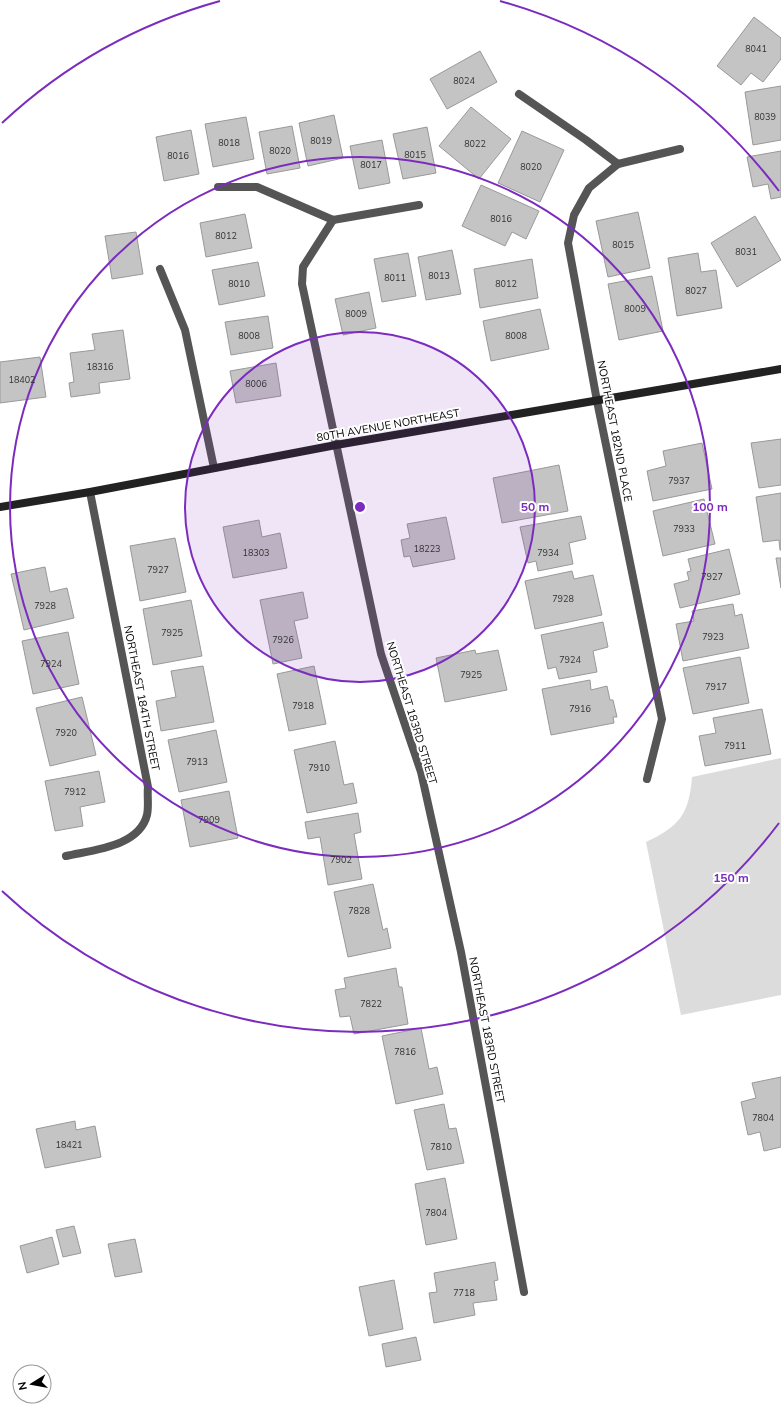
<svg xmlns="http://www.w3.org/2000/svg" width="781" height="1416" font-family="Mulish,sans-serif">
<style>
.green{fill:#dcdcdc}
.building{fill:#c4c4c4;stroke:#999}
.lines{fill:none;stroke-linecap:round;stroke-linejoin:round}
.service{stroke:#555;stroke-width:8}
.minor{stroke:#555;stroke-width:8}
.secondary{stroke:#222;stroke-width:8}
.ring{fill:none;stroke:#7b2cbf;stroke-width:2}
.labels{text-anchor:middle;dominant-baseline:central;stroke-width:4;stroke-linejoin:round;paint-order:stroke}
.number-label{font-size:9px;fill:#313131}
.street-label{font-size:11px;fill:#000;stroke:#fff}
.centre{fill:#7b2cbf;stroke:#fff;stroke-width:2}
.ring-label{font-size:12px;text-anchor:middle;font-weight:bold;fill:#7b2cbf;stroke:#fff;stroke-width:4;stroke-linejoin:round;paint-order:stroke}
</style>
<rect width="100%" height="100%" fill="#fff"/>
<!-- green -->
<path class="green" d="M781,758v237l-100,20 -35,-173c34,-16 43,-28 46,-65z"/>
<!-- building -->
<g class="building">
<path d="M754,17l27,21v21l-18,23 -12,-9 -10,12 -24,-19z"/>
<path d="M480,51l17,31 -50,27 -17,-30z"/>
<path d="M781,86v54l-28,5 -8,-53z"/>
<path d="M471,107l40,32 -32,40 -40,-33z"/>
<path d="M334,115l9,43 -35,8 -9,-43z"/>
<path d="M246,117l8,42 -41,8 -8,-43z"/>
<path d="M292,126l8,42 -33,6 -8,-42z"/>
<path d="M427,127l9,46 -33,6 -10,-45z"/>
<path d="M191,130l8,44 -35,7 -8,-44z"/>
<path d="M522,131l42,19 -24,52 -42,-19z"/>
<path d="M382,140l8,43 -31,6 -9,-43z"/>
<path d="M781,151v46l-10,2 -3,-15 -15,3 -6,-30z"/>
<path d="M481,185l58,26 -13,28 -14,-7 -7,14 -43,-20z"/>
<path d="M638,212l12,56 -42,9 -12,-56z"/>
<path d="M245,214l7,34 -46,9 -6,-34z"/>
<path d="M755,216l26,44 -44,27 -26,-44z"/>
<path d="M136,232l7,42 -31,5 -7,-43z"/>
<path d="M452,250l9,44 -35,6 -8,-43z"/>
<path d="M408,253l8,43 -34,6 -8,-43z"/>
<path d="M698,253l3,19 15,-2 6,38 -45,8 -9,-58z"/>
<path d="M532,259l6,39 -58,10 -6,-39z"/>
<path d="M258,262l7,34 -46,9 -7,-35z"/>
<path d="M652,276l11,55 -44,9 -11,-56z"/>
<path d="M369,292l7,36 -33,7 -8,-36z"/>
<path d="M540,309l9,40 -58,12 -8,-40z"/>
<path d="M268,316l5,32 -42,7 -6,-33z"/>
<path d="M123,330l7,49 -31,4 1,10 -29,4 -2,-14 5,-1 -4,-29 25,-3 -3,-16z"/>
<path d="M40,357l6,40 -46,6v-41z"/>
<path d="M276,363l5,33 -45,7 -6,-32z"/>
<path d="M781,439v46l-22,3 -8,-45z"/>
<path d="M702,443l10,46 -59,12 -6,-30 19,-5 -3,-15z"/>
<path d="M559,465l9,46 -66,12 -9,-45z"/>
<path d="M781,493v57h-1l-1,-10 -16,2 -7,-45z"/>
<path d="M704,499l11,45 -52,12 -10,-45z"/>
<path d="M581,516l5,23 -17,4 4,21 -35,7 -2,-10 -8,2 -8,-36z"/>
<path d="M446,517l9,42 -42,8 -3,-11 -6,1 -3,-17 9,-2 -3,-14z"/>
<path d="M259,520l3,17 18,-4 7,35 -54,10 -10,-51z"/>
<path d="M175,538l11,54 -46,9 -10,-55z"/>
<path d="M729,549l11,45 -60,14 -6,-24 15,-4 -2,-8 4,-1 -3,-12z"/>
<path d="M776,558h5v30z"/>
<path d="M45,567l5,25 17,-4 7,30 -50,12 -13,-56z"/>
<path d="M572,571l2,8 19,-4 9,40 -67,14 -10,-48z"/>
<path d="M303,592l5,26 -14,3 8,37 -29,6 -13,-64z"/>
<path d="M191,600l11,56 -49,9 -10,-56z"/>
<path d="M733,604l2,12 7,-2 7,34 -66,13 -7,-37 18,-3 -2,-10z"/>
<path d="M603,622l5,25 -15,4 4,21 -38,7 -3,-12 -8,2 -7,-34z"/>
<path d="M68,632l11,52 -46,10 -11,-53z"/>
<path d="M475,650l1,4 22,-4 9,40 -62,12 -9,-44z"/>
<path d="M740,657l9,46 -56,11 -10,-46z"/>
<path d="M203,666l11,56 -53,9 -5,-30 20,-4 -5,-26z"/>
<path d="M314,666l12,58 -37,7 -12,-57z"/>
<path d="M590,680l1,10 16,-4 3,14h3l4,17h-4l1,6 -63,12 -9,-46z"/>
<path d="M82,697l14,58 -46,11 -14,-58z"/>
<path d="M762,709l9,45 -66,12 -6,-30 17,-3 -3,-15z"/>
<path d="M216,730l11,52 -48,10 -11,-52z"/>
<path d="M335,741l9,44 9,-2 4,20 -50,10 -13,-63z"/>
<path d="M99,771l6,31 -25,5 3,19 -28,5 -10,-50z"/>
<path d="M229,791l9,47 -48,9 -9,-47z"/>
<path d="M358,813l3,19 -7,2 8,45 -34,6 -8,-48 -12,2 -3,-17z"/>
<path d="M373,884l10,46 4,-2 4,20 -43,9 -14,-65z"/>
<path d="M396,968l3,19h3l6,37 -54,10 -4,-18 -10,1 -5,-27 11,-2 -2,-10z"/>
<path d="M421,1028l8,41 8,-2 6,27 -47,10 -14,-68z"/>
<path d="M781,1077v70l-17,4 -4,-19 -12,3 -7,-33 15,-4 -4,-15z"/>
<path d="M444,1104l5,25 7,-1 8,35 -37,7 -13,-60z"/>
<path d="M75,1121l1,9 19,-4 6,31 -56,11 -9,-39z"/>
<path d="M445,1178l12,61 -31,6 -11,-61z"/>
<path d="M74,1226l7,27 -18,4 -7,-27z"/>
<path d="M52,1237l7,27 -32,9 -7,-27z"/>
<path d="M135,1239l7,33 -27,5 -7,-33z"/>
<path d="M495,1262l3,18 -4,1 3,19 -24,3 2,12 -41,8 -5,-30 8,-1 -3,-19z"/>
<path d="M394,1280l9,49 -34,7 -10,-49z"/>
<path d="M416,1337l5,23 -35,7 -4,-23z"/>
</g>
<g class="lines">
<!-- service -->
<g class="service">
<path d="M519,94l67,46 32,24"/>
<path d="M218,187h39l76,33 86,-15"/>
<path d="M160,269l25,61 29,138"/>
</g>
<!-- minor -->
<g class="minor">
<path d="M333,220l-30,47 -1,17 79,370 40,118 40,180 63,340"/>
<path d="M647,779l15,-60 -65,-318 -29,-158 6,-28 15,-27 29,-24 62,-15"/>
<path d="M66,856c26,-6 73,-9 81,-41 2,-9 0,-19 1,-28l-58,-295"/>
</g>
<!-- secondary -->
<path class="secondary" d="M0,507l90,-15 246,-47 445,-76"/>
</g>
<!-- distance rings -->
<circle cx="360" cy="507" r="175" fill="#7b2cbf" fill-opacity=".12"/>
<g class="ring">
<circle cx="360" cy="507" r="175"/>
<circle cx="360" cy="507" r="350"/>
<path d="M779 823A525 525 0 0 1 2 891M2 123A525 525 0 0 1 220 1M500 1A525 525 0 0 1 779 191"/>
</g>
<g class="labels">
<!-- number labels -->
<g class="number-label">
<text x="756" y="48">8041</text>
<text x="464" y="80">8024</text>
<text x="765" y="116">8039</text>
<text x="321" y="140">8019</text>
<text x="229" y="142">8018</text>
<text x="475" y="143">8022</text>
<text x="280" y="150">8020</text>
<text x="415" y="154">8015</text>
<text x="178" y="155">8016</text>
<text x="371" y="164">8017</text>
<text x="531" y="166">8020</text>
<text x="501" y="218">8016</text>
<text x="226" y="235">8012</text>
<text x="623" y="244">8015</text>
<text x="746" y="251">8031</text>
<text x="439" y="275">8013</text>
<text x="395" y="277">8011</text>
<text x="239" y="283">8010</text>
<text x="506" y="283">8012</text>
<text x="696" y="290">8027</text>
<text x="635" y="308">8009</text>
<text x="356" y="313">8009</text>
<text x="249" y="335">8008</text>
<text x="516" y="335">8008</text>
<text x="100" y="366">18316</text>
<text x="22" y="379">18402</text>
<text x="256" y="383">8006</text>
<text x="679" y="480">7937</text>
<text x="684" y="528">7933</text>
<text x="427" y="548">18223</text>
<text x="256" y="552">18303</text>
<text x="548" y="552">7934</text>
<text x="158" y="569">7927</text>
<text x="712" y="576">7927</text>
<text x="563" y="598">7928</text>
<text x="45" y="605">7928</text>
<text x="172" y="632">7925</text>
<text x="713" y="636">7923</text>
<text x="283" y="639">7926</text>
<text x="570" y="659">7924</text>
<text x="51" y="663">7924</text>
<text x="471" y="674">7925</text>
<text x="716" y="686">7917</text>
<text x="303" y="705">7918</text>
<text x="580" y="708">7916</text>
<text x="66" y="732">7920</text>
<text x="735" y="745">7911</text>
<text x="197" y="761">7913</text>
<text x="319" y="767">7910</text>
<text x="75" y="791">7912</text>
<text x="209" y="819">7909</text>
<text x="341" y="859">7902</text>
<text x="359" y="910">7828</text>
<text x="371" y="1003">7822</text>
<text x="405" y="1051">7816</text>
<text x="763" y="1117">7804</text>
<text x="69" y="1144">18421</text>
<text x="441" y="1146">7810</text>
<text x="436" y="1212">7804</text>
<text x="464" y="1292">7718</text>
</g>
<!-- street labels -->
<g class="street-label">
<text transform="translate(388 425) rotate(-10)">80TH AVENUE NORTHEAST</text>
<text transform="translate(615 431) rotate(79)">NORTHEAST 182ND PLACE</text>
<text transform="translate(142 698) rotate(79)">NORTHEAST 184TH STREET</text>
<text transform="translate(412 713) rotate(73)">NORTHEAST 183RD STREET</text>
<text transform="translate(487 1030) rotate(79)">NORTHEAST 183RD STREET</text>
</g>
</g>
<circle cx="360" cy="507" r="6" class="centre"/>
<g class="ring-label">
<text x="535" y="511">50 m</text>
<text x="710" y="511">100 m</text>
<text x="731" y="882">150 m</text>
</g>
<!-- north arrow -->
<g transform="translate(32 1384) rotate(259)"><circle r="19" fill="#ffffff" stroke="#999999"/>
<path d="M0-3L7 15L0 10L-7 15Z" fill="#000000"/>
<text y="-6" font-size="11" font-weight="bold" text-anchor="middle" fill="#000000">N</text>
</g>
</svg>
